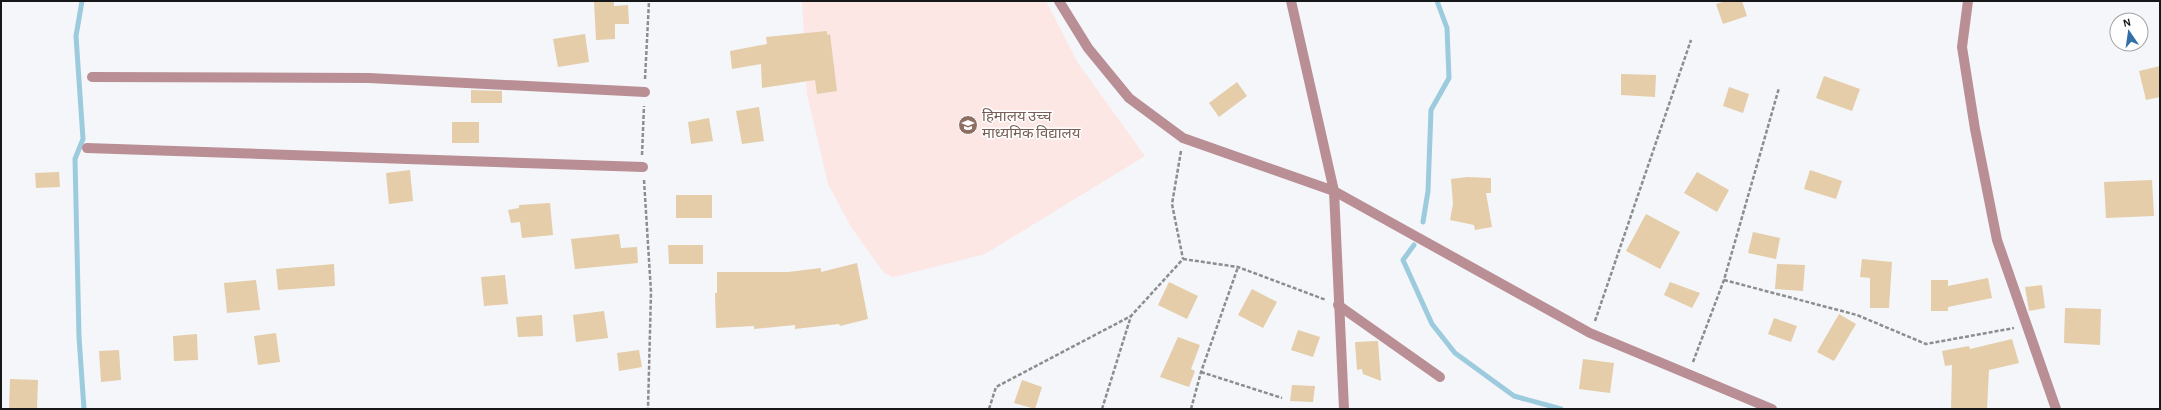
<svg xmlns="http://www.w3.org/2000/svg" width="2161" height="410" font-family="'Alegreya Sans','Noto Sans Devanagari',sans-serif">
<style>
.education{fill:#fce7e4}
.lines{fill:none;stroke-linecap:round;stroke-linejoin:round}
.stream{stroke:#9dcbde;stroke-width:5}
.building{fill:#e4cda8}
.path{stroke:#8b8d8f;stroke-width:2.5;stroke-dasharray:4 2;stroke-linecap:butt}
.service{stroke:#b98f95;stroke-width:10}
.minor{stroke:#b98f95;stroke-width:10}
.tertiary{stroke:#b98f95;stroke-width:10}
.labels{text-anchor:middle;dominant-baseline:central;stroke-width:3;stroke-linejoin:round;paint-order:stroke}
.education-label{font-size:15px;fill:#785e54;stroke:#fff;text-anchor:start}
</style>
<rect width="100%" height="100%" fill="#f4f6fa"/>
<!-- education -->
<path class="education" d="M802,1h244l32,62 67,93 -160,98 -82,21 -10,2 -9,-4 -33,-46 -23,-43 -21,-90z"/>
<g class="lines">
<!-- stream -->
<g class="stream">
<path d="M82,1l-6,35 7,103 -8,20 4,178 5,72"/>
<path d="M1423,222l5,-31 3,-81 18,-32 -2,-50 -10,-27"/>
<path d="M1414,245l-11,15 29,64 23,29 59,43 47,13"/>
</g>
</g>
<!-- building -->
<g class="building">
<path d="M594,1h20v5l14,-1 1,19h-14v15l-19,1z"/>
<path d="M1726,1h16l5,15 -24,8 -7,-20z"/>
<path d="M827,31v4l3,-1 7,57 -20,3 -2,-14 -53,8 -1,-24 -29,5 -2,-18 37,-7 -1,-7z"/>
<path d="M585,34l4,28 -31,5 -5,-28z"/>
<path d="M2160,66v31l-14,3 -7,-29z"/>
<path d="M1621,74l35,1 -1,22 -34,-2z"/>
<path d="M1824,76l36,13 -8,22 -36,-13z"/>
<path d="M1237,82l10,14 -28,21 -10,-14z"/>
<path d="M1729,87l20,7 -6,19 -20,-7z"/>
<path d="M471,90l31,1v12h-31z"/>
<path d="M759,107l5,34 -22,3 -6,-33z"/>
<path d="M709,118l4,23 -22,3 -3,-22z"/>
<rect x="452" y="122" width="27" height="21"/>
<path d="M410,170l3,31 -24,3 -3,-31z"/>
<path d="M1810,170l32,11 -6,18 -32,-10z"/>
<path d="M59,172l1,15 -24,1 -1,-15z"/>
<path d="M1697,172l32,18 -12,22 -33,-19z"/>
<path d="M1467,177l24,1v15h-5l6,34 -17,3 -1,-5 -24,-5 3,-16 -2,-25z"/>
<path d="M2152,180l2,36 -48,2 -2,-36z"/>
<rect x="676" y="195" width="36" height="23"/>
<path d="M550,203l3,32 -31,3 -2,-16 -9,1 -3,-13 11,-2v-3z"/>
<path d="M1646,214l34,18 -20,37 -34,-18z"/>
<path d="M1753,232l27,6 -4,21 -28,-6z"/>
<path d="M619,234l2,14 16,-1 1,16 -63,6 -4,-30z"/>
<path d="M668,245h35v19h-34z"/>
<path d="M1862,259l30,3 -3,46h-19v-30l-10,-1z"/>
<path d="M857,263l11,56 -28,7 -1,-2 -44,5v-4l-41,4v-3l-38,2 -1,-35h2v-21h71l33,-4v4z"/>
<path d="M334,264l1,22 -57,4 -2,-21z"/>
<path d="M1777,264l28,1 -2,26 -28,-2z"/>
<path d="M505,275l3,29 -24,2 -3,-29z"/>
<path d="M1988,278l4,20 -44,9v4h-17v-31h17v6z"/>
<path d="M256,280l4,30 -33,3 -3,-30z"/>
<path d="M1169,282l29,14 -11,23 -29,-14z"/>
<path d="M1670,282l30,11 -8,15 -28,-13z"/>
<path d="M2042,285l3,23 -16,3 -4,-24z"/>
<path d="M1252,289l25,13 -14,26 -25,-13z"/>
<path d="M2065,308l36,1 -1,36 -36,-2z"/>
<path d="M604,311l4,27 -32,4 -3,-27z"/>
<path d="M1839,314l17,10 -22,37 -17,-9z"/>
<path d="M542,315l1,21 -25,1 -2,-20z"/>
<path d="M1774,318l23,8 -6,16 -23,-8z"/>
<path d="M1298,330l22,7 -7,20 -22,-7z"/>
<path d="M276,333l4,29 -22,3 -4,-29z"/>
<path d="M197,334l1,26 -24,1 -1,-25z"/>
<path d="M1178,337l22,8 -9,24 4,2 -6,16 -29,-10z"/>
<path d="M2012,339l7,24 -30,7 -2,39h-36l1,-44 -7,1 -3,-15 27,-5 1,3z"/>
<path d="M1378,341v1l3,39 -18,-7 -1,-5 -5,1 -2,-28z"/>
<path d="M119,350l2,30 -20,2 -2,-31z"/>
<path d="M639,350l3,17 -23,4 -2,-18z"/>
<path d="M1583,359l31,4 -4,30 -31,-4z"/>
<path d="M10,379l28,1 -1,29h-28z"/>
<path d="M1022,380l20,7 -7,22 -21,-6z"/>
<path d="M1292,385l23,1 -2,16 -23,-1z"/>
</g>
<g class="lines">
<!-- path -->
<g class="path">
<path d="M645,79l4,-78"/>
<path d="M1181,151l-9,53 11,55"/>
<path d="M642,155l2,-49"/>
<path d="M644,180l7,112 -3,117"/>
<path d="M1183,259l55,8 88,33"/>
<path d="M1724,280l133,35 69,29 88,-16"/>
<path d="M1595,321l96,-281"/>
<path d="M1693,362l31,-82 55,-192"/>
<path d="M1201,372l81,26"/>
<path d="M989,409l7,-22 135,-71"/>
<path d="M1102,409l29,-93 52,-57"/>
<path d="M1191,409l10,-37 37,-105"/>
</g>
<!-- service -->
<path class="service" d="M1338,305l102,72"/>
<!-- minor -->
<g class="minor">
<path d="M1291,1l43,190 10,218"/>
<path d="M1968,1l-6,46 13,82 22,111 59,169"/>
<path d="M92,77l277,1 276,14"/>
<path d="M87,148l556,19"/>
</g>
<!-- tertiary -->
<path class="tertiary" d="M1059,1l29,47 41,50 54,40 151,53 256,142 182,76"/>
</g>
<!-- icons -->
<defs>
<symbol id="school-disc" viewBox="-11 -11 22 22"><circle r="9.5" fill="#8d6e63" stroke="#fff"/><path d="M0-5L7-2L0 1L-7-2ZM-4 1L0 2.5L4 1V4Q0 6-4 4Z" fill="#fff"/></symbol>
</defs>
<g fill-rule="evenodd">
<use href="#school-disc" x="957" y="114" width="22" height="22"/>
</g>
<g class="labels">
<!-- education labels -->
<g class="education-label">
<text x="982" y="116">हिमालय उच्च<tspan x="982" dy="17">माध्यमिक विद्यालय</tspan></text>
</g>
</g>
<!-- border -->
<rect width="2161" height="410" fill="none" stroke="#161718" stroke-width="4"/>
<!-- north arrow -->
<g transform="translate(2129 32) rotate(347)"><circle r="19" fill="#ffffff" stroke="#a2a2a3"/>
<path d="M0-3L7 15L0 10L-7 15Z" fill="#3170a7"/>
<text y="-6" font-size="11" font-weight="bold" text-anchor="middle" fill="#161718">N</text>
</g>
</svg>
